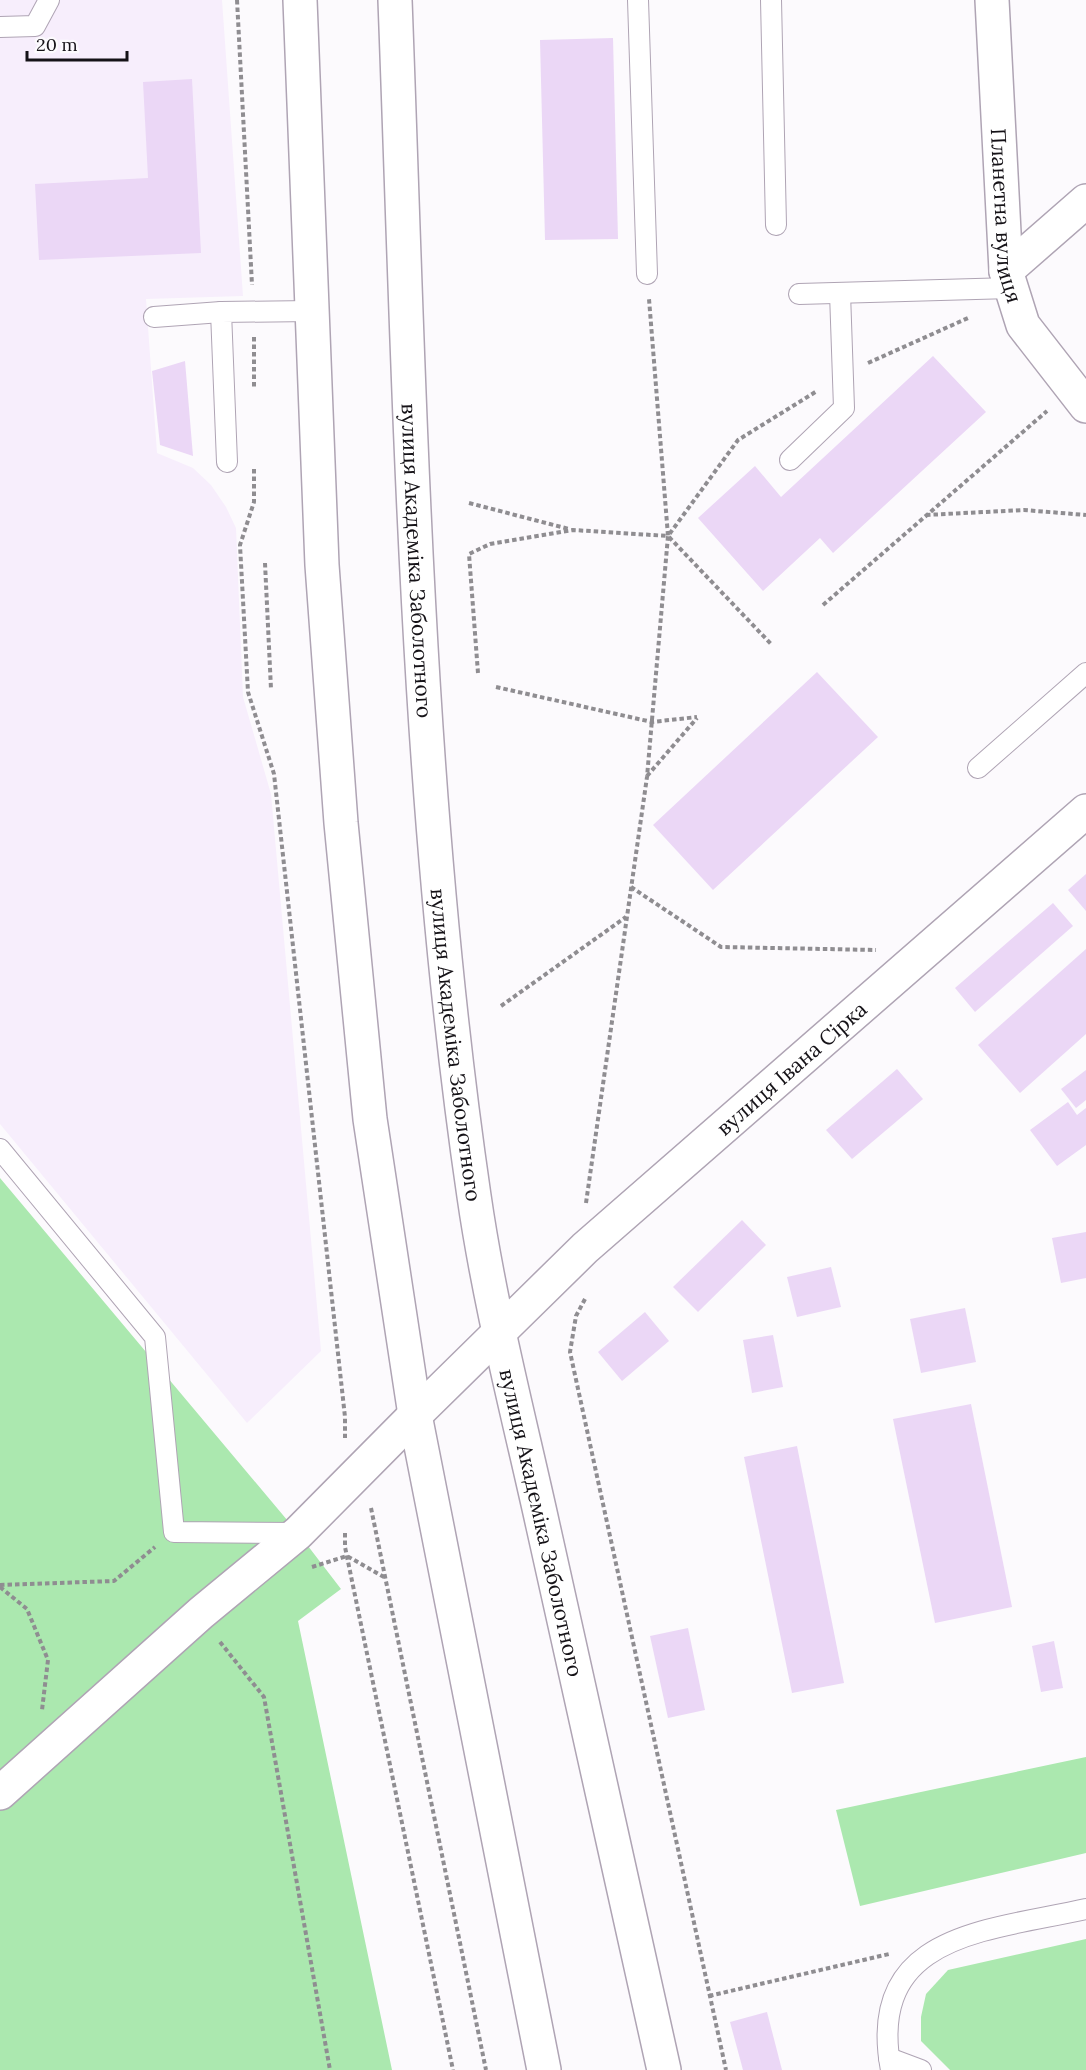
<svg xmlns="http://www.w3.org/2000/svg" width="1086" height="2070" font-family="Lora,serif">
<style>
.built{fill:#f7eefc}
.green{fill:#abe8af}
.building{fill:#ebd7f6}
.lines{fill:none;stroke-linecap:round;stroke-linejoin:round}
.service-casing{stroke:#afa4b4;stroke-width:22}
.minor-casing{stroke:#afa4b4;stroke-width:36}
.tertiary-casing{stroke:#afa4b4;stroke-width:36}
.trunk-casing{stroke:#afa4b4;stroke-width:36}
.path{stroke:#8f8d91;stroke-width:4;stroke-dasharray:4.5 3;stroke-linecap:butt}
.service{stroke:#fff;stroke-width:20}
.minor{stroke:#fff;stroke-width:33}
.tertiary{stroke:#fff;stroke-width:33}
.trunk{stroke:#fff;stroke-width:33}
.labels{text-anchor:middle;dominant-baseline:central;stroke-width:6;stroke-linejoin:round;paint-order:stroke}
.street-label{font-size:21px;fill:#151217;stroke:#fcfafd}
</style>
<rect width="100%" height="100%" fill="#fcfafd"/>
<!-- built -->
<path class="built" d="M0,0h222l21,296 -97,3 11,154 36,15 18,17 15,22 10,21 7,169 28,97 50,557 -74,72 -247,-299z"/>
<!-- green -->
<g class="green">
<path d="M0,1178l298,355 43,56 -43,32 94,449h-392z"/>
<path d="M1086,1757v96l-226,53 -24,-96z"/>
<path d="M1086,1939v131h-136l-29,-29v-24l5,-23 22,-24z"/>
</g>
<!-- building -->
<g class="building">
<path d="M613,38l5,201 -73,1 -5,-200z"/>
<path d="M192,79l9,174 -162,7 -4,-76 113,-6 -5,-96z"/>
<path d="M933,356l53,56 -153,141 -13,-15 -57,53 -65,-73 57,-52 26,31z"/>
<path d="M185,361l8,95 -33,-11 -8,-74z"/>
<path d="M817,672l61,65 -165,153 -60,-65z"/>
<path d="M1086,874v37l-18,-21z"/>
<path d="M1053,903l20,23 -98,86 -20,-24z"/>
<path d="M1086,949v85l-66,59 -42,-48z"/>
<path d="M897,1069l26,30 -71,60 -26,-29z"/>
<path d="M1086,1070v30l-10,8 -15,-19z"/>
<path d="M1068,1102l9,13 9,-7v37l-29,21 -27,-36z"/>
<path d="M742,1220l24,25 -68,67 -25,-25z"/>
<path d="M1086,1232v46l-25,5 -9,-45z"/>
<path d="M831,1267l10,40 -44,10 -10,-40z"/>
<path d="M965,1308l11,54 -55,11 -11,-54z"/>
<path d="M645,1312l24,29 -47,40 -24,-29z"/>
<path d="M773,1335l10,52 -31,6 -9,-53z"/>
<path d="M971,1404l41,203 -77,16 -42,-204z"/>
<path d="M797,1446l47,237 -52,10 -48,-236z"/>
<path d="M688,1628l17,82 -37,8 -18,-82z"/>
<path d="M1054,1641l9,47 -22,4 -9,-46z"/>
<path d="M767,2012l15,58h-39l-13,-48z"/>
</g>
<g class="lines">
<defs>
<g id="service">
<path d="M638,0l9,274"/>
<path d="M771,0l5,225"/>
<path d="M0,27l35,-1 14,-26"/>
<path d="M799,294l212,-6"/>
<path d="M154,317l67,-5"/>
<path d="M790,460l54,-52 -4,-115"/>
<path d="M227,462l-6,-150 90,-1"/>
<path d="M978,768l108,-95"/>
<path d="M0,1149l155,188 19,195 124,1"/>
<path d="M889,2058l32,12"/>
<path d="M891,2070c-26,-137 97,-139 195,-161"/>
</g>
<g id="minor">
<path id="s1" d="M992,0l14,271 17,54 63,81"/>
<path d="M1006,271l80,-70"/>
<path d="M0,1793l201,-180 97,-80 117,-118"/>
</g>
<g id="tertiary">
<path id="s2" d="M415,1415l170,-167 501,-437"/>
</g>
<g id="trunk">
<path d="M300,0l22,565 19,258 29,296 45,296 129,655"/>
<path id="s3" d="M395,0c15,399 21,801 79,1196 16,111 45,221 69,330 40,181 81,363 121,544"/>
</g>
</defs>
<!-- service casing -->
<use href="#service" class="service-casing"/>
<!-- minor casing -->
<use href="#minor" class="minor-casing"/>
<!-- tertiary casing -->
<use href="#tertiary" class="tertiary-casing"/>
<!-- trunk casing -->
<use href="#trunk" class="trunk-casing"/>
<!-- path -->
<g class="path">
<path d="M237,0l15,285"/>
<path d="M254,337v50"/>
<path d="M868,363l100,-45"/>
<path d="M254,469v33l-14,43 8,147 26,82 71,643v21"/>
<path d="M469,503l100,26"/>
<path d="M926,515l98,-5 62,5"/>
<path d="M669,537l102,107"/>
<path d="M265,563l6,126"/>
<path d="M823,605l224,-194"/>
<path d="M478,673l-9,-119 21,-10 83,-14 95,6 -19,-237"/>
<path d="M496,687l156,35 45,-5"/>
<path d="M647,776l50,-58"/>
<path d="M631,887l90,60 155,3"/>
<path d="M501,1006l125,-89"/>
<path d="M586,1203l61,-426 21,-241 70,-96 79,-49"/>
<path d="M585,1299l-9,17 -6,36 156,718"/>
<path d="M371,1508l115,562"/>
<path d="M345,1533v14l108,523"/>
<path d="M312,1567l35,-11 37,21"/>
<path d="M0,1585l114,-4 41,-34"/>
<path d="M0,1587l27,22 21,51 -6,50"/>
<path d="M220,1642l44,55 66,373"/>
<path d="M709,1996l180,-42"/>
</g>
<!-- service -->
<use href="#service" class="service"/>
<!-- minor -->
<use href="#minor" class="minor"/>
<!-- tertiary -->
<use href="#tertiary" class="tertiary"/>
<!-- trunk -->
<use href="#trunk" class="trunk"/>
</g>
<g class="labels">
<!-- street labels -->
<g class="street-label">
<text stroke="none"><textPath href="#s1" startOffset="216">Планетна вулиця</textPath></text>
<text stroke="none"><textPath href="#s3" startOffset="561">вулиця Академіка Заболотного</textPath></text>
<text stroke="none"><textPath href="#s3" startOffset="1047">вулиця Академіка Заболотного</textPath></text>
<text stroke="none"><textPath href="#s2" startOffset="512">вулиця Івана Сірка</textPath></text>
<text stroke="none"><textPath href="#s3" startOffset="1533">вулиця Академіка Заболотного</textPath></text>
</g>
</g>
<!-- scale -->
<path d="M27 51v9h100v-9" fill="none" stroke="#151217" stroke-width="3"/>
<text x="36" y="51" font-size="18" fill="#151217" stroke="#fcfafd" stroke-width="4.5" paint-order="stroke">20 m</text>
</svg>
